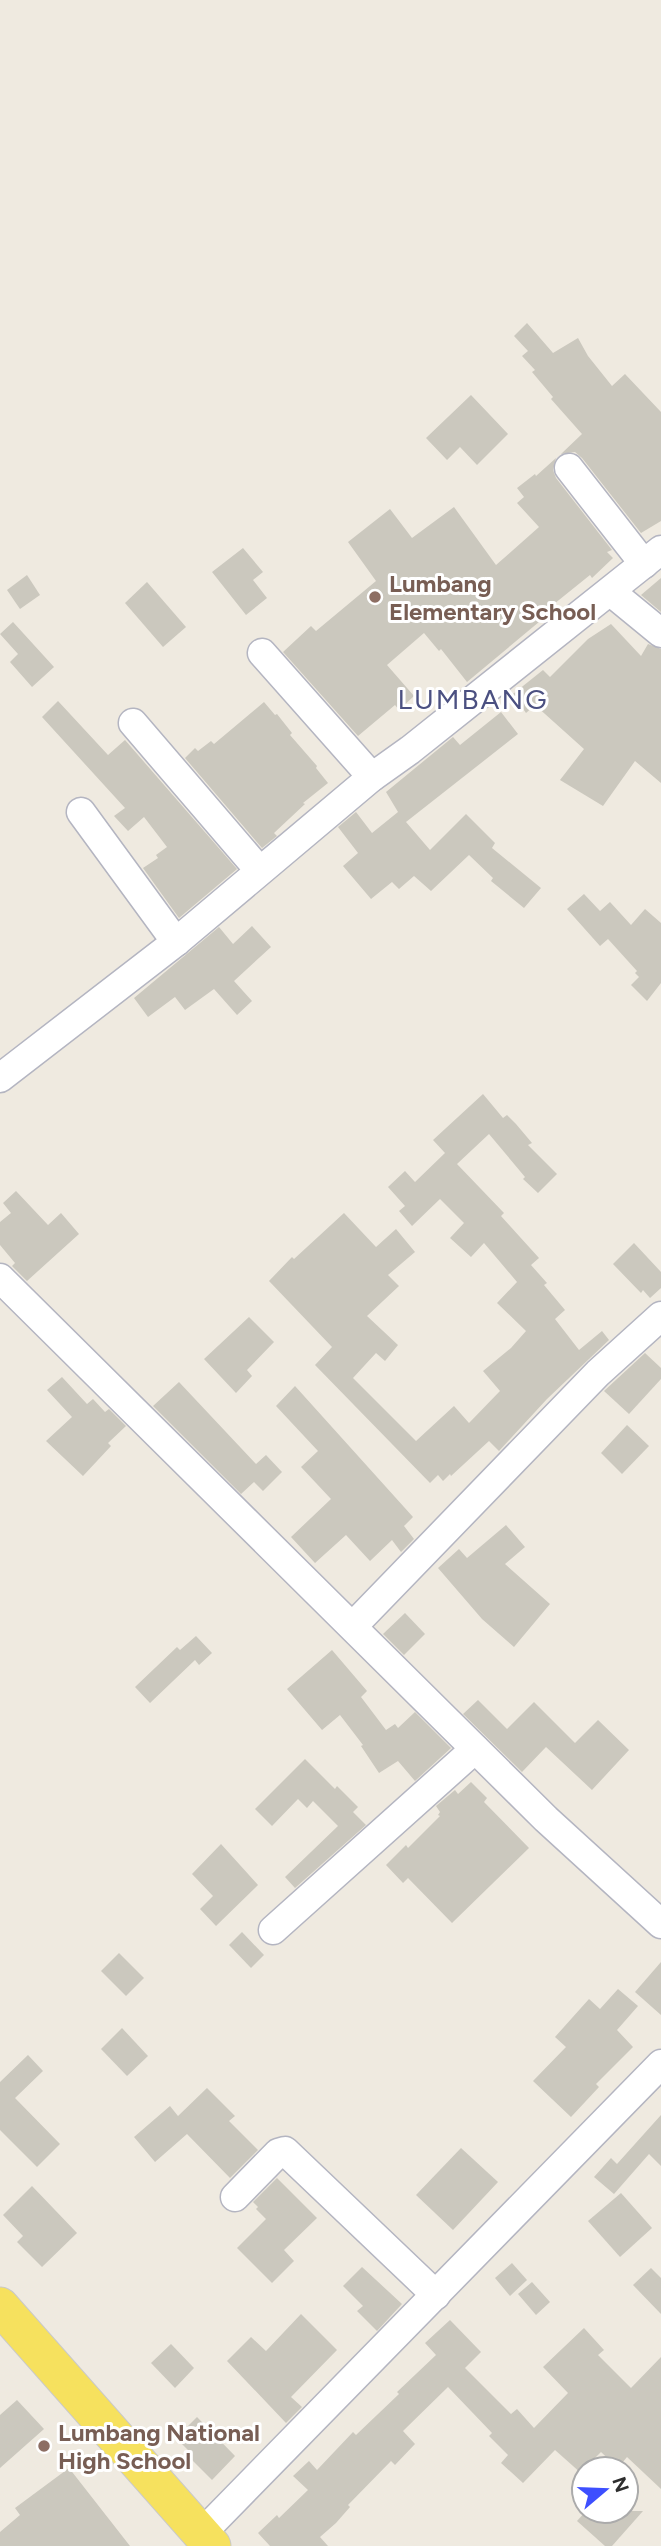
<svg xmlns="http://www.w3.org/2000/svg" width="661" height="2546" font-family="Figtree,sans-serif">
<style>
.building{fill:#cbc8be}
.lines{fill:none;stroke-linecap:round;stroke-linejoin:round}
.minor-casing{stroke:#b4b5c1;stroke-width:31}
.major-casing{stroke:#c9c9c9;stroke-width:39}
.minor{stroke:#fff;stroke-width:28}
.major{stroke:#f6e15e;stroke-width:37}
.education-dot{fill:#8d6e63;stroke:#fff;stroke-width:2.5}
.labels{text-anchor:middle;dominant-baseline:central;stroke-width:6;stroke-linejoin:round;paint-order:stroke}
.education-label{font-size:24px;font-weight:bold;fill:#785e54;stroke:#fff;text-anchor:start}
.quarter-label{font-size:28px;letter-spacing:2px;fill:#4b5081;stroke:#fff}
</style>
<rect width="100%" height="100%" fill="#efeae0"/>
<!-- building -->
<g class="building">
<path d="M527,323l26,30 25,-15 10,18 24,30 13,-12 36,38v109l-20,12 -59,-75 -7,-6 -14,2 21,-20 -31,-35 2,-2 -21,-25 3,-2 -13,-14 6,-5 -14,-15z"/>
<path d="M471,395l37,39 -31,31 -17,-18 -13,13 -21,-22z"/>
<path d="M556,458l-3,12 3,8 56,72 -5,2 6,6 -21,20 -2,-3 -36,29 3,3 -90,75 -26,-33 -2,2 -15,-18 -37,32 27,31 -15,14 -4,-5 -37,31 -75,-84 28,-26 5,5 60,-50 -28,-39 42,-33 22,29 42,-31 42,58 43,-38 -22,-24 7,-6 -7,-9 18,-14 1,2z"/>
<path d="M243,548l20,24 -10,8 14,18 -21,17 -34,-43z"/>
<path d="M27,575l13,20 -20,14 -13,-19z"/>
<path d="M661,578v34l-20,-17z"/>
<path d="M147,582l39,45 -23,20 -38,-44z"/>
<path d="M13,622l41,45 -22,20 -22,-25 8,-8 -18,-20z"/>
<path d="M611,624l30,32 7,-12 13,5v134l-26,-22 -32,45 -43,-26 24,-31 -49,-44 -9,8 -13,-19 30,-24 7,7 38,-38z"/>
<path d="M58,701l50,54 17,-15 112,129 -58,49 -36,-50 15,-10 -2,-3 11,-8 -23,-30 -16,14 -14,-15 11,-8 -83,-91z"/>
<path d="M264,702l11,13 2,-1 15,19 -2,2 27,31 -1,2 12,15 -25,20 2,1 -31,29 3,3 -15,12 -77,-90 10,-10 3,3 13,-10 3,3z"/>
<path d="M501,712l17,22 -112,88 24,28 36,-36 29,29 -3,5 49,40 -17,20 -33,-27 2,-3 -24,-23 -38,36 -17,-15 -15,13 -7,-7 -21,17 -28,-33 15,-13 -20,-26 18,-15 16,21 26,-21 -12,-20 67,-55 7,8z"/>
<path d="M584,894l16,17 10,-9 21,23 14,-16 16,14v60l-14,18 -16,-16 8,-8 -4,-4 2,-2 -29,-32 -8,7 -33,-37z"/>
<path d="M252,926l19,21 -37,34 18,20 -15,14 -23,-26 -29,21 -10,-13 -27,20 -14,-19 85,-71 14,17z"/>
<path d="M483,1094l20,24 4,-3 9,9 16,19 -4,2 29,29 -19,19 -15,-14 2,-2 -36,-43 -32,30 47,49 -3,3 38,42 -8,7 16,18 -3,2 21,25 -10,9 24,31 23,-19 7,9 -62,59 -48,52 -10,-10 -38,35 -1,-2 -7,7 -5,-6 -8,8 -115,-118 17,-18 -63,-66 23,-24 2,2 50,-46 32,34 20,-18 19,23 -27,23 11,11 -32,30 31,29 -13,16 -9,-8 -23,25 63,63 38,-35 15,17 31,-32 -17,-20 28,-23 15,-17 -29,-28 20,-21 -33,-39 -13,14 -21,-19 14,-15 -24,-24 -28,27 -13,-15 6,-5 -17,-19 17,-16 10,11 30,-29 -12,-13z"/>
<path d="M16,1191l32,34 13,-12 18,21 -52,47 -15,-15 3,-3 -15,-18v-23l11,-9 -8,-10z"/>
<path d="M634,1243l27,29v16l-11,10 -7,-8 -2,3 -28,-29z"/>
<path d="M249,1317l25,25 -27,28 5,6 -16,17 -32,-34z"/>
<path d="M645,1353l16,15v11l-32,35 -25,-23z"/>
<path d="M62,1377l25,27 6,-5 12,13 4,-3 17,17 -18,17 3,3 -28,30 -37,-35 26,-24 -25,-27z"/>
<path d="M179,1382l77,82 10,-9 16,17 -19,19 -9,-9 -13,12 -88,-88z"/>
<path d="M295,1386l118,131 -9,9 10,13 -13,13 -9,-12 -22,21 -24,-26 -31,28 -24,-26 40,-38 -30,-32 17,-16 -42,-45z"/>
<path d="M627,1425l22,21 -27,28 -21,-21z"/>
<path d="M506,1525l19,22 -20,17 45,40 -36,43 -32,-28 -44,-51 21,-19 8,9z"/>
<path d="M405,1613l20,21 -21,21 -21,-21z"/>
<path d="M196,1636l16,17 -13,12 -4,-5 -45,43 -15,-16 42,-40 3,3z"/>
<path d="M332,1650l35,41 -6,6 25,33 9,-6 3,4 17,-16 36,36 -36,33 -17,-20 -19,12 -18,-27 2,-1 -23,-30 -18,15 -35,-41z"/>
<path d="M478,1700l29,29 27,-27 41,41 23,-23 31,30 -37,40 -46,-43 -24,25 -59,-58z"/>
<path d="M305,1759l30,30 2,-3 21,21 -5,5 13,13 -71,63 -10,-11 53,-51 -25,-25 -6,7 -9,-9 -26,27 -17,-17z"/>
<path d="M471,1782l16,16 -3,4 45,46 -77,75 -44,-45 -5,5 -17,-18 20,-20 2,3 32,-32 -2,-1 2,-3 -4,-6 19,-16 3,4z"/>
<path d="M221,1844l37,41 -42,41 -16,-17 13,-13 -21,-22z"/>
<path d="M242,1932l22,23 -13,13 -22,-23z"/>
<path d="M119,1953l25,25 -18,18 -25,-25z"/>
<path d="M661,1962v53l-26,-23z"/>
<path d="M618,1989l20,17 -21,24 16,17 -37,37 3,3 -28,30 -38,-36 33,-34 -11,-10 34,-38 11,10z"/>
<path d="M122,2028l26,28 -21,20 -26,-27z"/>
<path d="M28,2055l15,16 -28,27 45,46 -23,23 -37,-37v-48z"/>
<path d="M207,2088l28,28 -6,5 29,29 -28,28 -43,-44 -32,28 -21,-25 36,-31 8,10z"/>
<path d="M661,2115v51l-12,-12 -35,40 -20,-17 17,-19 6,6z"/>
<path d="M461,2148l37,34 -45,48 -37,-35z"/>
<path d="M277,2178l40,40 -33,32 10,11 -22,22 -35,-35 29,-29 -10,-10 2,-2 -5,-5z"/>
<path d="M32,2186l45,47 -35,34 -25,-25 6,-6 -20,-21z"/>
<path d="M621,2193l31,35 -32,29 -32,-36z"/>
<path d="M512,2263l15,17 -17,16 -15,-18z"/>
<path d="M362,2267l40,37 -25,27 -20,-20 6,-5 -20,-20z"/>
<path d="M651,2268l10,10v36l-28,-29z"/>
<path d="M532,2282l18,20 -14,13 -18,-21z"/>
<path d="M301,2314l36,36 -46,47 11,10 -16,16 -59,-62 24,-24 15,14z"/>
<path d="M450,2320l31,32 -16,16 46,46 6,-5 17,19 34,-35 -25,-26 41,-39 20,22 -6,5 33,33 30,-31v132l-34,-32 -9,11 -17,-16 -17,17 -2,5 -27,-24 -32,33 -22,-20 7,-8 -19,-19 3,-3 -44,-46 -45,44 12,13 -20,21 -4,-4 -43,44 2,2 -14,16 -16,14 8,9h-58l-12,-13 19,-18 2,3 29,-28 -15,-14 16,-15 8,9 36,-38 3,3 43,-41 -2,-2 39,-37 -11,-12z"/>
<path d="M171,2344l23,24 -19,20 -24,-25z"/>
<path d="M17,2400l27,29 -44,39v-53z"/>
<path d="M197,2417l38,39 -23,24 -26,-26 3,-3 -13,-13z"/>
<path d="M69,2468l61,78h-130v-14l20,-17 -5,-7z"/>
<path d="M586,2511h57l-31,35h-7l-28,-25z"/>
</g>
<g class="lines">
<defs>
<g id="minor">
<path d="M569,468l75,96"/>
<path d="M611,592l50,41"/>
<path d="M262,653l110,124"/>
<path d="M133,723l126,147"/>
<path d="M81,812l95,130"/>
<path d="M0,1078l176,-136 196,-165 38,-27 251,-200"/>
<path d="M0,1278l546,541 115,105"/>
<path d="M353,1626l245,-253 63,-57"/>
<path d="M273,1930l202,-181"/>
<path d="M235,2197l43,-44 7,-2 151,144"/>
<path d="M201,2534l460,-470"/>
</g>
<path id="major" d="M0,2306l212,240"/>
</defs>
<!-- minor casing -->
<use href="#minor" class="minor-casing"/>
<!-- major casing -->
<use href="#major" class="major-casing"/>
<!-- minor -->
<use href="#minor" class="minor"/>
<!-- major -->
<use href="#major" class="major"/>
</g>
<!-- markers -->
<g class="education-dot">
<circle cx="375" cy="597" r="7"/>
<circle cx="44" cy="2446" r="7"/>
</g>
<g class="labels">
<!-- education labels -->
<g class="education-label">
<text x="389" y="583">Lumbang<tspan x="389" dy="28">Elementary School</tspan></text>
<text x="58" y="2432">Lumbang National<tspan x="58" dy="28">High School</tspan></text>
</g>
<!-- quarter labels -->
<g class="quarter-label">
<text x="473" y="699">LUMBANG</text>
</g>
</g>
<!-- north arrow -->
<g transform="translate(605 2490) rotate(71)"><circle r="33" fill="#ffffff" stroke="#ababab" stroke-width="2"/>
<path d="M0-5L12 26L0 18L-12 26Z" fill="#3d4fff"/>
<text y="-10" font-size="19" font-weight="bold" text-anchor="middle" fill="#2e2e2e">N</text>
</g>
</svg>
